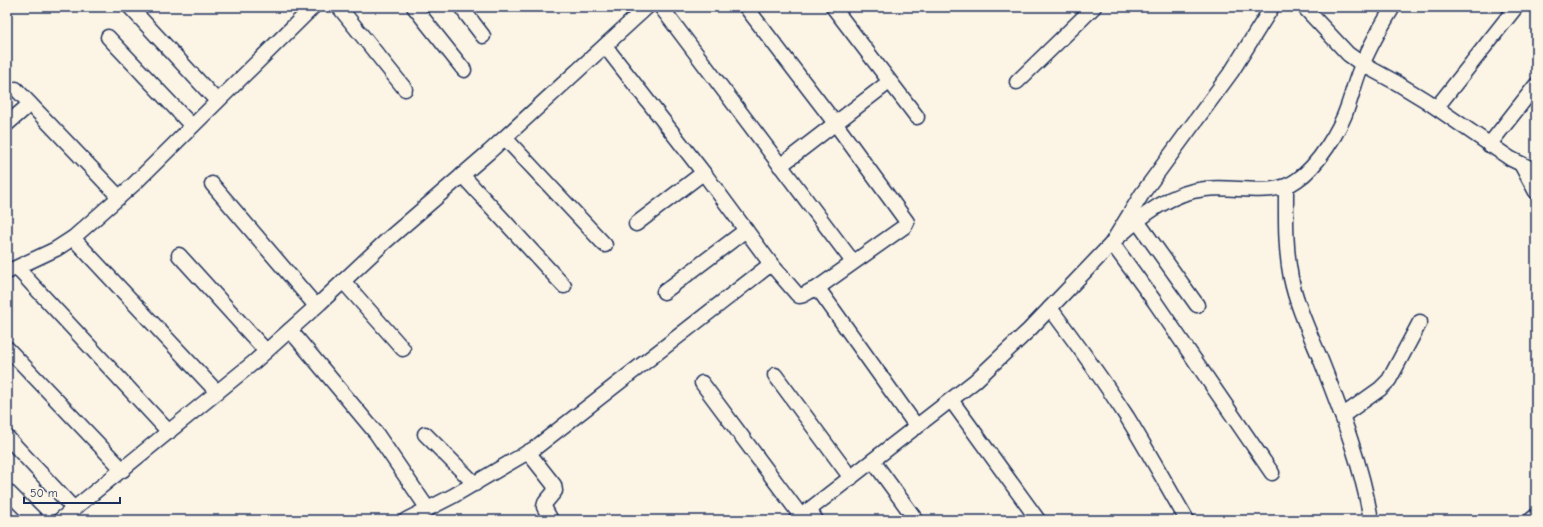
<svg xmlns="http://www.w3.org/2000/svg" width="1543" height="527" font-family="'Comic Neue',sans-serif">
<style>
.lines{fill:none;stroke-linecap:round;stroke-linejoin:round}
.minor-casing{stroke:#1b2f5e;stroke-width:17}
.minor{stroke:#fcf5e5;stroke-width:14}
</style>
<rect width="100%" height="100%" fill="#fcf5e5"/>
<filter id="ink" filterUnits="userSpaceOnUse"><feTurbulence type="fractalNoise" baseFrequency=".025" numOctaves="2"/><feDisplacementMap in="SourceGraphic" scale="8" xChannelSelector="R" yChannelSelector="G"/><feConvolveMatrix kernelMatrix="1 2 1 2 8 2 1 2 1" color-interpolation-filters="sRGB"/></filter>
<g filter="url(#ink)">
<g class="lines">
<defs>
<g id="minor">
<path d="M130,7l87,94"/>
<path d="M339,7l66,82"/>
<path d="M414,7l50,63"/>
<path d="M461,7l22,29"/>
<path d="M661,7l192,255"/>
<path d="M746,7l89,116 72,99 -2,4 -89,63"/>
<path d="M833,7l84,110"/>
<path d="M1304,7l44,47 14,10 35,19 28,17 86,59 25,12"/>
<path d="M108,37l84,89"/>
<path d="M605,46l101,130 65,88 25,29 3,3c6,0 10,-6 17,-7l6,5 95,133"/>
<path d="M1017,82l77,-75"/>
<path d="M16,89l103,108"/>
<path d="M1437,107l79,-100"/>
<path d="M7,124l23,-20"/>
<path d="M505,138l100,107"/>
<path d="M1489,145l47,-60"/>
<path d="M1521,164l15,28"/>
<path d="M780,166l109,-84"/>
<path d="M462,175l102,111"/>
<path d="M212,184l104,122"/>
<path d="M1286,187c0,30 -1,61 5,91 6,29 20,58 31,85 20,51 40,103 49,157"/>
<path d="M1137,221l60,84"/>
<path d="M636,224l67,-51"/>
<path d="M73,238l144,154"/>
<path d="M179,255l87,96"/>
<path d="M17,268l152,164"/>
<path d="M7,272l49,-23 17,-11 61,-54 179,-177"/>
<path d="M343,281l60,68"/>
<path d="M664,292l82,-62"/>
<path d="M1050,308c27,36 53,72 77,109 21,34 40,69 60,103"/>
<path d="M290,330l86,103 52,76"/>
<path d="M7,348l116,122"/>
<path d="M775,375l76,103"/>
<path d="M702,383l99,133"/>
<path d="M951,400l87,120"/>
<path d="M1342,416l38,-27 9,-9 31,-58"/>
<path d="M425,434l50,50"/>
<path d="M7,437l67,72"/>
<path d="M528,452l26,33 1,6 -10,12 -1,4 7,13"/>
<path d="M873,461l43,59"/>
<path d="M1272,473l-117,-171 -43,-59 30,-49 90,-123 40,-64"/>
<path d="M7,491l29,29"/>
<path d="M809,510l7,10"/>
<path d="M60,520l193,-157 67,-60 66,-62 103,-89 158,-145"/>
<path d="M406,520l47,-24 82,-48 236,-184"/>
<path d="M796,520l179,-139 54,-51 88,-92c25,-22 54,-46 88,-49 29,-4 68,9 92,-9 21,-14 43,-50 51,-74 5,-14 8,-29 15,-43 8,-19 19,-38 30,-56"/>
<path d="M1531,520l5,-4"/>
</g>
</defs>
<!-- minor casing -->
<use href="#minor" class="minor-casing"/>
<!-- minor -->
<use href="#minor" class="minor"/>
</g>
</g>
<!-- margin -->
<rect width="1543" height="527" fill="none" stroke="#fcf5e5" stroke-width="24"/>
<rect x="12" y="12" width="1519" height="503" fill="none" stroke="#1b2f5e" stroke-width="1.5" filter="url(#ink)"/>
<!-- scale -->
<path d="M24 497v6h96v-6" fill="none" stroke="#1b2f5e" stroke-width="2"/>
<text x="30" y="497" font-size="12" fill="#1b2f5e" stroke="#fcf5e5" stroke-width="3" paint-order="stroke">50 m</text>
</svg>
